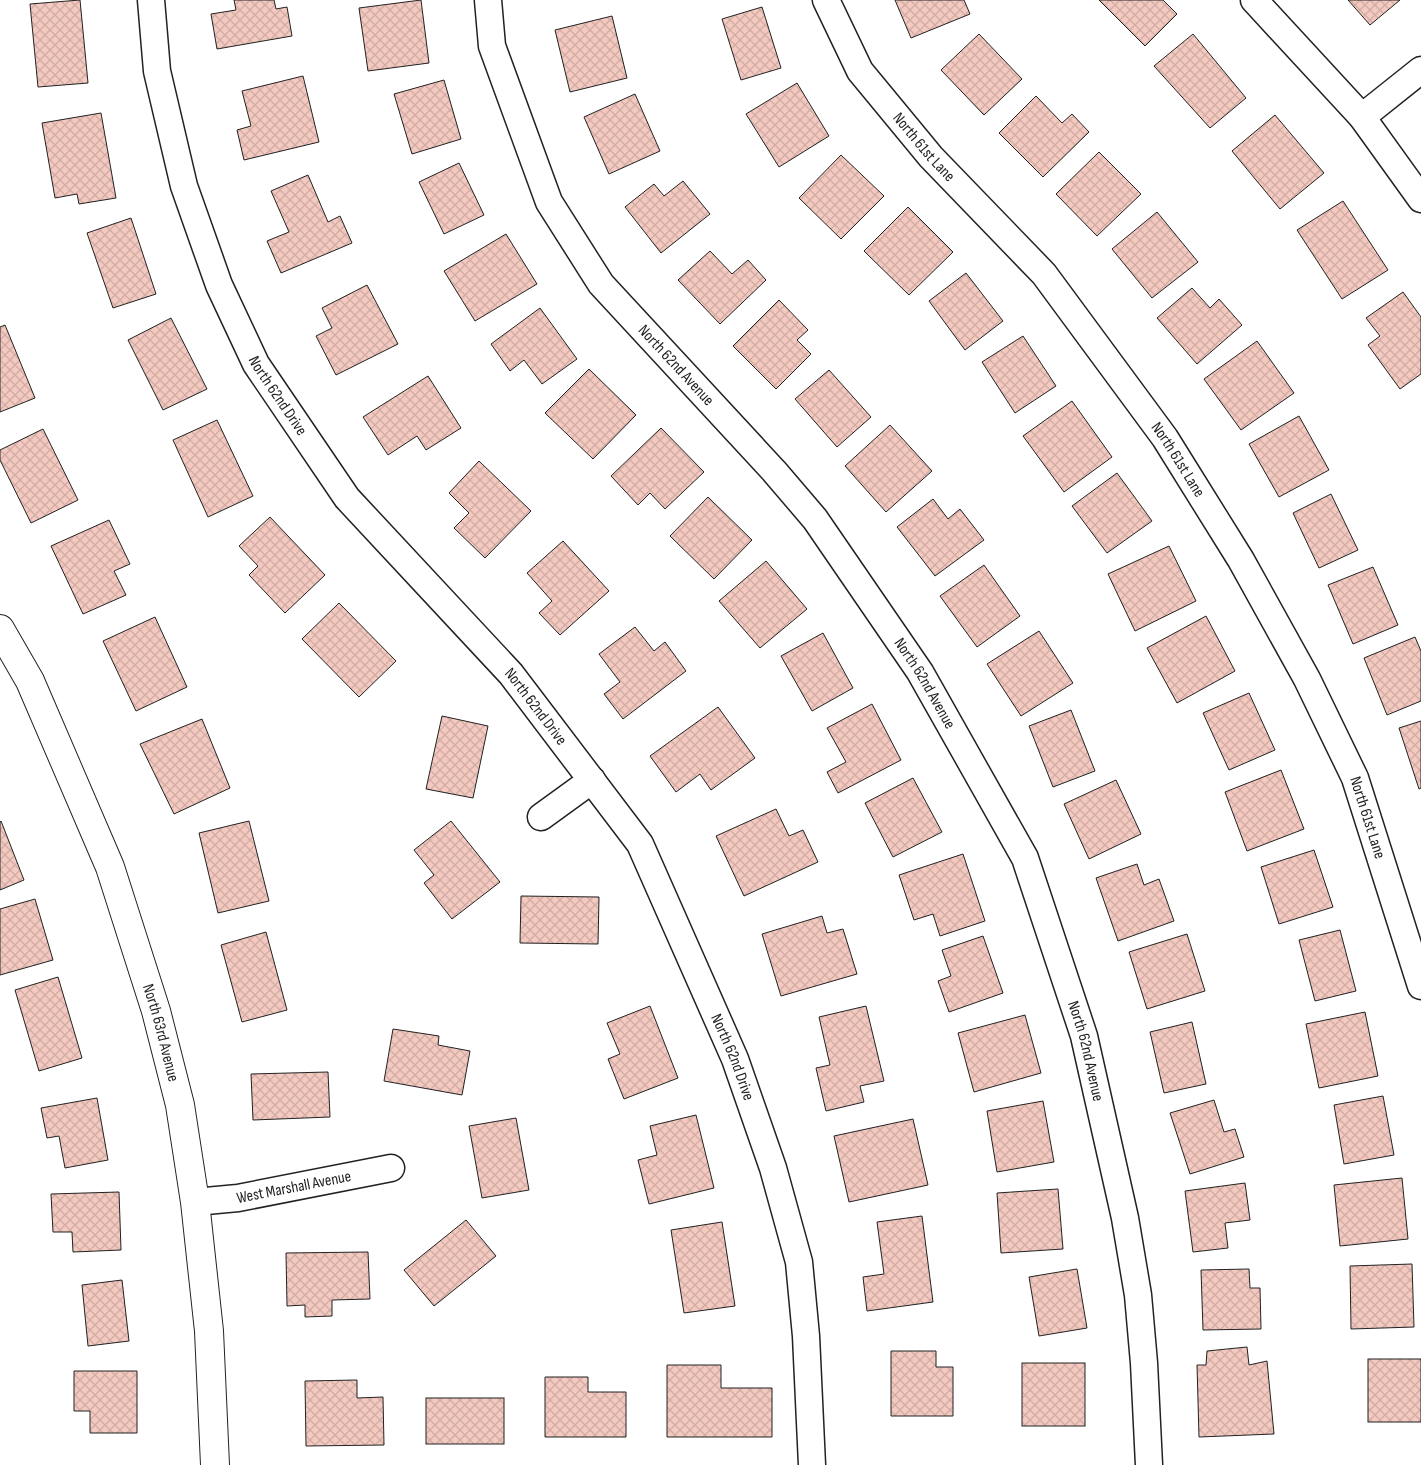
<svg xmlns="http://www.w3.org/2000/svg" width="1421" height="1465" font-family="'Sofia Sans Condensed',sans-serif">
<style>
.building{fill:url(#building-cross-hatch);stroke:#222}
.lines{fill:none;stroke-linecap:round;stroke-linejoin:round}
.street-casing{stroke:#222;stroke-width:29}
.secondary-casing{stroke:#222;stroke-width:30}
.street{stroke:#fff;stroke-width:26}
.secondary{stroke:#fff;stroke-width:28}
.labels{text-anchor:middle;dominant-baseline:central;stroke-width:4;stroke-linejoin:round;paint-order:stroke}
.street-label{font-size:16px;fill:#222;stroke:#fff}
</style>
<defs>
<pattern id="building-cross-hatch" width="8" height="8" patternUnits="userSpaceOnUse" patternTransform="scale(1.25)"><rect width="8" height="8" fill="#f3c9c0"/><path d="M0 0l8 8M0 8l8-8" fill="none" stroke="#d0aca5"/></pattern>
</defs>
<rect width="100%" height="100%" fill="#fff"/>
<!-- building -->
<g class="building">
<path d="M80,0l8,83 -50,4 -8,-83z"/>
<path d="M234,0h40l2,9 11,-2 5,29 -75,13 -6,-35 25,-4z"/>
<path d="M421,0l8,63 -61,8 -9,-63z"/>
<path d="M895,0h69l6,14 -59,24z"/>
<path d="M1099,0h64l14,14 -32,32z"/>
<path d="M1348,0h52l-30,25z"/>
<path d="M762,7l19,61 -40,12 -19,-61z"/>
<path d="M612,16l15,62 -57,14 -15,-62z"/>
<path d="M979,34l43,45 -38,36 -43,-45z"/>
<path d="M1193,34l53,64 -36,30 -56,-62z"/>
<path d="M303,76l16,66 -75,18 -7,-30 14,-4 -9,-35z"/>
<path d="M444,80l17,59 -49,15 -18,-60z"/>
<path d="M797,83l32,53 -50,31 -33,-53z"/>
<path d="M635,94l25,57 -51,23 -25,-57z"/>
<path d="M1036,96l26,27 10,-9 17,18 -46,45 -44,-44z"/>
<path d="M101,113l15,85 -37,6 -2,-10 -22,4 -13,-75z"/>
<path d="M1275,115l49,58 -44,36 -48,-58z"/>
<path d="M1099,152l42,42 -44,42 -41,-42z"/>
<path d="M841,155l43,41 -43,43 -42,-41z"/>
<path d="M459,163l25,52 -40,19 -25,-52z"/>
<path d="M308,175l20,47 12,-6 12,27 -71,30 -14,-32 22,-9 -18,-41z"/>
<path d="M683,181l27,33 -49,39 -36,-46 29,-23 10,12z"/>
<path d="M1343,201l45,69 -46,29 -45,-69z"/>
<path d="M908,207l45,45 -44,43 -45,-44z"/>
<path d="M1157,212l41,50 -46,36 -40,-49z"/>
<path d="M131,218l25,76 -43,14 -26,-75z"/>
<path d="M506,234l31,50 -62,37 -31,-50z"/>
<path d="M710,251l22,23 16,-14 18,20 -46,44 -42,-44z"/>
<path d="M966,273l37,48 -38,29 -36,-49z"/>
<path d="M367,285l31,59 -62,31 -20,-39 16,-8 -10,-20z"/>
<path d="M1192,288l18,20 9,-9 23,26 -45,39 -40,-46z"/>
<path d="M1403,292l18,25v57l-21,15 -32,-44 12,-9 -14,-18z"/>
<path d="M779,300l29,30 -11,10 14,14 -35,35 -43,-43z"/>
<path d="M540,308l37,51 -35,25 -18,-24 -14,11 -19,-27z"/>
<path d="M171,318l36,71 -44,21 -35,-70z"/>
<path d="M5,325l30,73 -35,14v-85z"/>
<path d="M1023,336l33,50 -41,27 -33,-51z"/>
<path d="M1257,341l37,52 -53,37 -37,-51z"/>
<path d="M589,369l47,46 -43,44 -48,-46z"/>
<path d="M829,370l42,47 -34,30 -42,-48z"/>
<path d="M428,376l33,52 -35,22 -9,-14 -29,19 -25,-38z"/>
<path d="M1072,401l40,56 -48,35 -41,-56z"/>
<path d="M1299,416l30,54 -50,27 -30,-53z"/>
<path d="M217,420l36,76 -45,21 -35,-77z"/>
<path d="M890,425l42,46 -46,41 -41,-46z"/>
<path d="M661,428l43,44 -39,37 -15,-16 -12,12 -27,-29z"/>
<path d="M43,429l35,71 -47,23 -31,-63v-10z"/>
<path d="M479,461l52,50 -46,47 -31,-30 15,-15 -20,-20z"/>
<path d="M1117,473l35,48 -45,32 -35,-47z"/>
<path d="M1331,494l27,56 -39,18 -26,-55z"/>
<path d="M708,497l44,43 -38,39 -44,-43z"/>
<path d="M933,499l15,20 12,-10 24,31 -49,36 -38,-49z"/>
<path d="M270,517l55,58 -40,38 -36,-38 9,-9 -19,-20z"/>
<path d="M109,520l21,44 -16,7 12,24 -43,19 -32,-68z"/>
<path d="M563,541l46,50 -49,44 -21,-22 13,-12 -25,-28z"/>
<path d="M1169,546l27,55 -61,30 -27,-57z"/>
<path d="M766,561l41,48 -47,39 -41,-47z"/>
<path d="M984,565l36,51 -43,31 -37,-51z"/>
<path d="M1373,567l25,58 -45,19 -25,-59z"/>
<path d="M339,603l57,58 -37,36 -57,-58z"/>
<path d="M1206,616l29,55 -58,32 -30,-55z"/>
<path d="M155,617l32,70 -51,24 -33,-70z"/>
<path d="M635,627l19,24 11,-9 21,29 -63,48 -19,-25 16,-12 -21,-28z"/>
<path d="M1039,631l34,52 -52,33 -34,-52z"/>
<path d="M823,633l30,55 -41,23 -31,-55z"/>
<path d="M1415,637l6,14v50l-34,14 -23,-57z"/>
<path d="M1249,693l26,57 -46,20 -26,-57z"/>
<path d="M872,704l29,56 -63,33 -11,-21 19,-10 -19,-34z"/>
<path d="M718,707l37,51 -44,32 -11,-16 -24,18 -26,-36z"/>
<path d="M1071,710l24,61 -42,16 -24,-61z"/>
<path d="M442,716l46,10 -15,72 -47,-9z"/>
<path d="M202,719l28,69 -56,26 -34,-70z"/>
<path d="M1421,721v67l-2,1 -20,-61z"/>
<path d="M1281,770l23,59 -57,22 -22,-59z"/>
<path d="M913,778l29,54 -49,25 -28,-54z"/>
<path d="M1116,780l25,54 -52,25 -25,-55z"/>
<path d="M776,809l13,27 14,-6 15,32 -74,34 -28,-60z"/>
<path d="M1,821l23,59 -24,10v-68z"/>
<path d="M249,821l20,80 -51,12 -19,-80z"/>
<path d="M451,821l49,61 -48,37 -28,-36 10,-8 -20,-25z"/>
<path d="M1314,850l19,57 -54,17 -18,-57z"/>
<path d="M963,854l22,67 -45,15 -7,-22 -19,6 -15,-45z"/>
<path d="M1137,864l7,21 15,-6 15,42 -56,20 -22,-63z"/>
<path d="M521,896l78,1 -1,47 -78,-1z"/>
<path d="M35,899l18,61 -53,15v-66z"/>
<path d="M822,916l5,17 16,-4 14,45 -76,22 -19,-62z"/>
<path d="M1340,930l16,61 -41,10 -16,-61z"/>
<path d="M266,932l21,78 -45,12 -21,-77z"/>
<path d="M1187,934l18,57 -58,18 -18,-57z"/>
<path d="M983,936l20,57 -54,19 -11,-31 13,-5 -9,-26z"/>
<path d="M58,977l24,81 -43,13 -24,-81z"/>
<path d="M650,1006l28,72 -54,21 -16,-40 12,-5 -13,-31z"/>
<path d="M866,1006l18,75 -24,5 4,16 -38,9 -10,-43 14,-3 -11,-48z"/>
<path d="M1365,1012l13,64 -59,12 -13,-64z"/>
<path d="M1025,1015l16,58 -67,19 -16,-59z"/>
<path d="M1192,1022l14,62 -42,9 -14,-61z"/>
<path d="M393,1029l46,7 -1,9 32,6 -8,44 -78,-14z"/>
<path d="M328,1072l2,45 -77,3 -2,-46z"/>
<path d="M1383,1096l11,59 -50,9 -10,-59z"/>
<path d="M97,1098l11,62 -43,8 -6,-32 -12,2 -6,-30z"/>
<path d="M1214,1100l10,32 11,-3 9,28 -54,17 -20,-61z"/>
<path d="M1043,1101l11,61 -57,10 -10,-61z"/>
<path d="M696,1115l18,73 -65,16 -11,-44 19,-5 -7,-29z"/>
<path d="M516,1118l13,72 -47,8 -13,-72z"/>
<path d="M913,1119l15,66 -79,17 -15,-66z"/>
<path d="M1402,1178l6,61 -68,7 -6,-61z"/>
<path d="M1245,1183l5,37 -25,3 3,25 -35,4 -8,-61z"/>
<path d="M1058,1189l5,60 -62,4 -4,-60z"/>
<path d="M119,1192l2,58 -48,2 -1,-20h-19l-2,-38z"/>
<path d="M922,1216l11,86 -66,9 -4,-34 21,-3 -7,-52z"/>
<path d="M466,1220l30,36 -62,50 -30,-36z"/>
<path d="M722,1222l13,84 -51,7 -13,-83z"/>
<path d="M368,1252l2,47 -38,1v16l-27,1v-12l-18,1 -1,-53z"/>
<path d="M1412,1264l2,63 -63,2 -1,-63z"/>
<path d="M1077,1269l10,59 -48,8 -10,-59z"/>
<path d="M1249,1269l1,19h10l1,41 -58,1 -2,-60z"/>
<path d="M122,1280l7,61 -41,5 -6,-61z"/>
<path d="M1247,1347l2,18 18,-4 7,73 -75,3 -2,-72h9l1,-14z"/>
<path d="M891,1351h45v16h17v49h-62z"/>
<rect x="1368" y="1359" width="53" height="63"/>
<rect x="1022" y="1363" width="63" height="63"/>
<path d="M667,1365h54v23h51v49h-105z"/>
<path d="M74,1371h63v62h-47v-22h-16z"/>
<path d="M545,1377h43v15h38v45h-81z"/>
<path d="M357,1380v18l26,-1 1,48 -78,1 -1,-65z"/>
<rect x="426" y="1398" width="78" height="46"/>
</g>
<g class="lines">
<defs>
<g id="street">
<path id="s1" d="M151,0l6,71 27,115 35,99 37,79 91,134 164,176 129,170 95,215 38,109 26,94 7,74 6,129"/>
<path id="s2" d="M488,0l4,46 57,156 52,82 173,187 41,48 105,153 105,186 59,178 41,182 13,77 6,68 5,102"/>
<path id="s3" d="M826,0l34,71 71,86 113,117 121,164 76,122 66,119 48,99 66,208"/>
<path d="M1254,0l108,117 59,82"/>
<path d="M1362,117l59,-47"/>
<path d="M541,817l51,-37"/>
<path id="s4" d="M195,1202l43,-4 153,-30"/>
</g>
<g id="secondary">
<path id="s5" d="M0,629l30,52 80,186 46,144 24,94 15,97 14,129 6,134"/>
</g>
</defs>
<!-- street casing -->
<use href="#street" class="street-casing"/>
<!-- secondary casing -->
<use href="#secondary" class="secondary-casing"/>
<!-- street -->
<use href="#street" class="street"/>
<!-- secondary -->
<use href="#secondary" class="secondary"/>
</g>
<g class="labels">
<!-- street labels -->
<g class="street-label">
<text stroke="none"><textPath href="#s3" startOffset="178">North 61st Lane</textPath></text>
<text stroke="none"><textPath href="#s2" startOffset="420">North 62nd Avenue</textPath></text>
<text stroke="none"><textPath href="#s1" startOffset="420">North 62nd Drive</textPath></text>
<text stroke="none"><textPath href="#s3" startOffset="582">North 61st Lane</textPath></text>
<text stroke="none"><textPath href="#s2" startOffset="825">North 62nd Avenue</textPath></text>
<text stroke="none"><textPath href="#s1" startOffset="825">North 62nd Drive</textPath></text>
<text stroke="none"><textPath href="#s3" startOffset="988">North 61st Lane</textPath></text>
<text stroke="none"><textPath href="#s5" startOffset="436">North 63rd Avenue</textPath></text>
<text stroke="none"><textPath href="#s2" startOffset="1229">North 62nd Avenue</textPath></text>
<text stroke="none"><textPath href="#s1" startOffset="1230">North 62nd Drive</textPath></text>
<text stroke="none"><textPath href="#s4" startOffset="100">West Marshall Avenue</textPath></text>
</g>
</g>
</svg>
